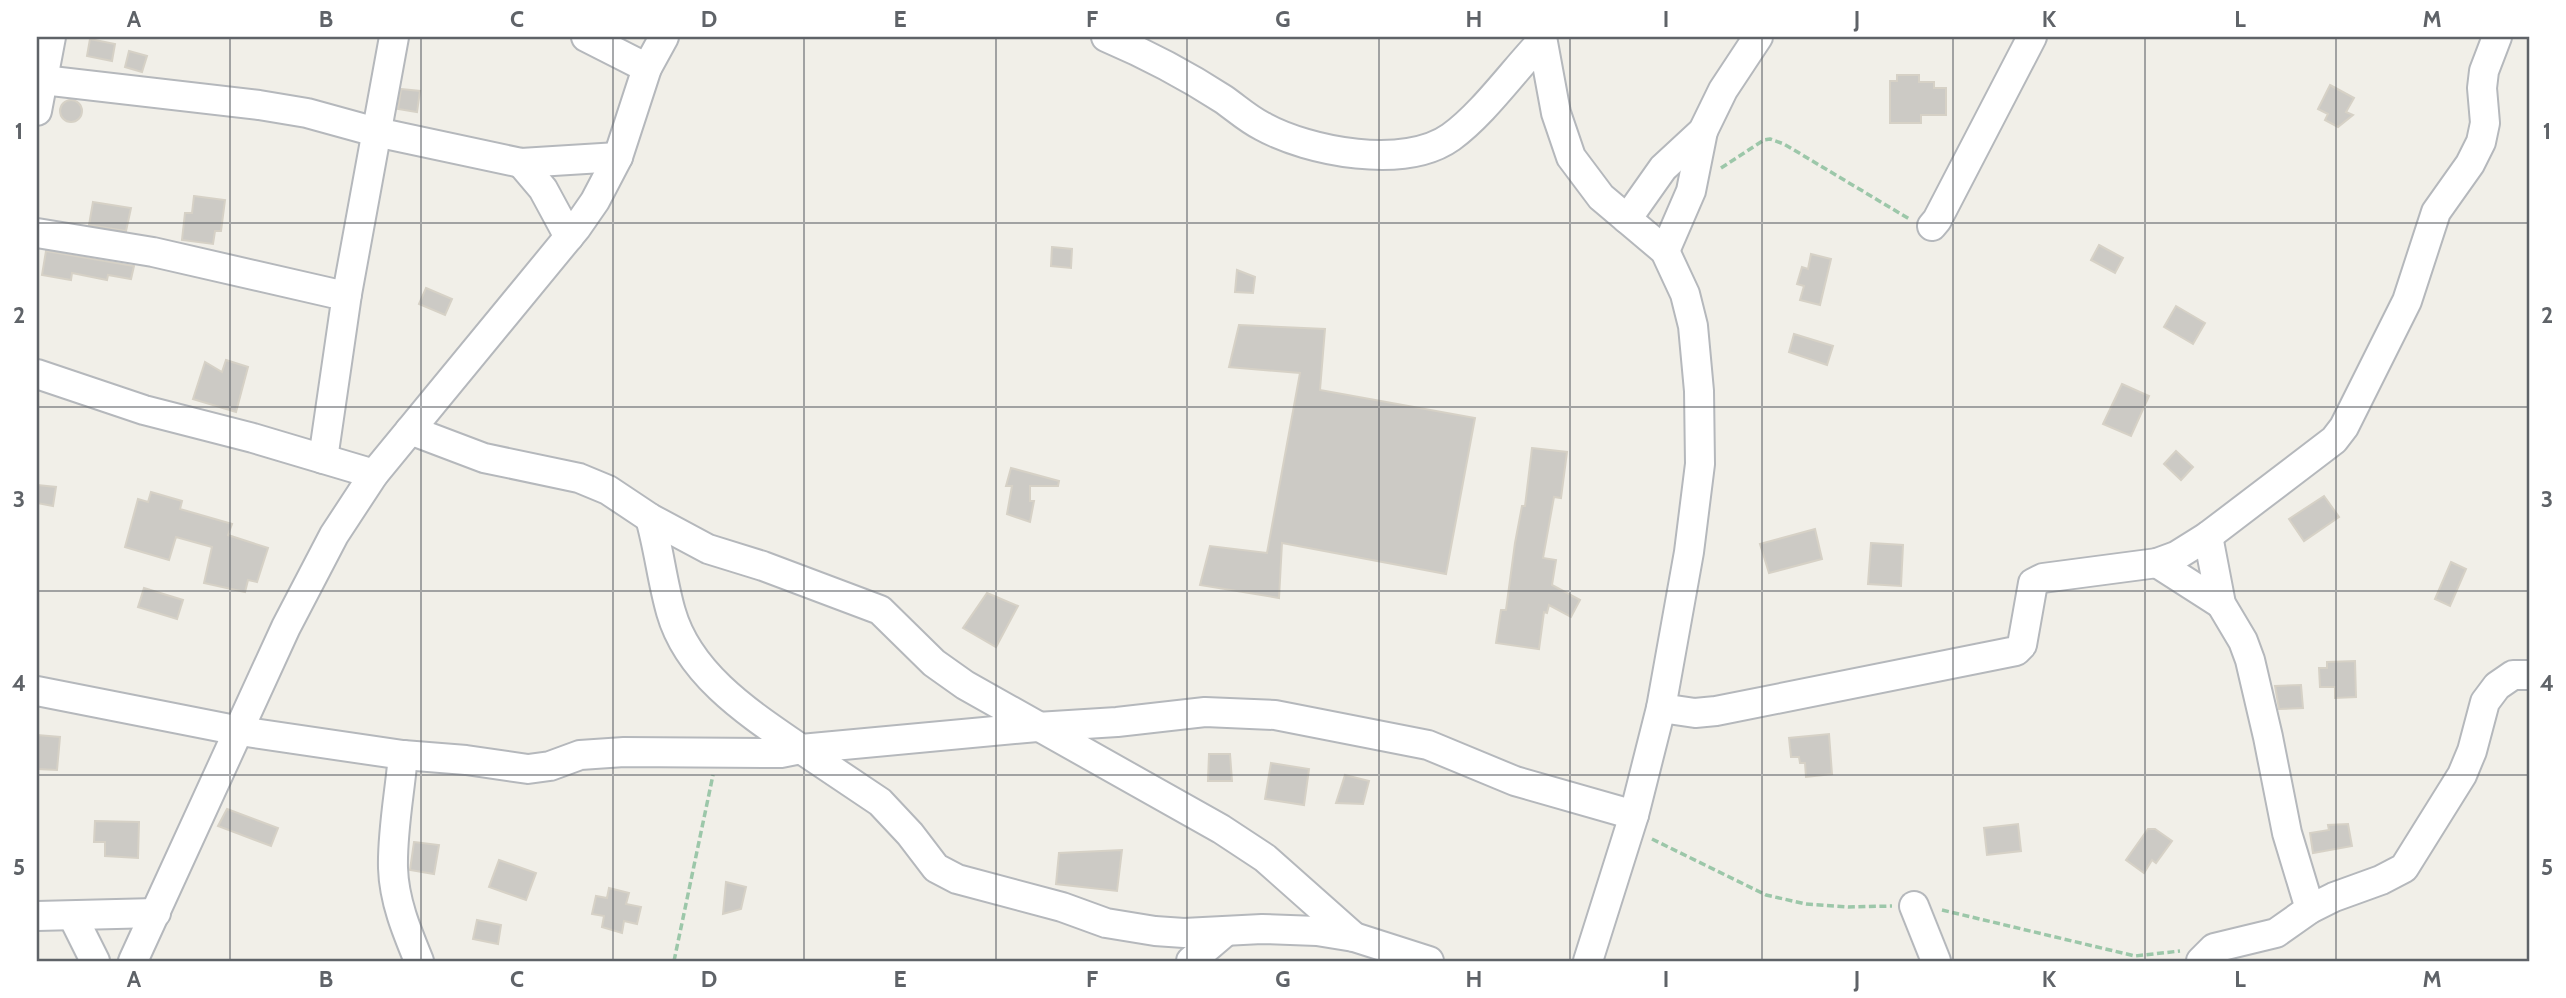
<svg xmlns="http://www.w3.org/2000/svg" width="2566" height="998" font-family="Cabin,sans-serif">
<style>
.building{fill:#cccac5;stroke:#d6d1c6;stroke-width:2}
.lines{fill:none;stroke-linecap:round;stroke-linejoin:round}
.minor-casing{stroke:#b5b8bc;stroke-width:32}
.path{stroke:#9cc7a9;stroke-width:3.5;stroke-dasharray:7 3.5;stroke-linecap:butt}
.minor{stroke:#fff;stroke-width:28}
.grid{fill:none;stroke:#5f6368;stroke-width:2;stroke-opacity:0.55}
.neatline{fill:none;stroke:#5f6368;stroke-width:2.5}
.grid-label{font-size:23px;text-anchor:middle;font-weight:bold;fill:#5f6368}
</style>
<rect width="100%" height="100%" fill="#f1efe8"/>
<!-- building -->
<g class="building">
<path d="M90,39l25,5 -3,17 -25,-5z"/>
<path d="M129,51l18,5 -5,16 -17,-5z"/>
<path d="M1897,75h22v7h15v6h12v27h-25v8h-31v-42h7z"/>
<path d="M2330,85l24,13 -8,14 7,3 -15,12 -13,-7 3,-6 -10,-5z"/>
<path d="M401,89l19,2 -3,21 -19,-3z"/>
<circle cx="71" cy="111" r="11"/>
<path d="M194,196l31,4 -4,31h-6l-2,13 -31,-4 3,-27h7z"/>
<path d="M93,202l38,6 -5,23 -37,-6z"/>
<path d="M2099,245l24,13 -8,15 -24,-13z"/>
<path d="M1052,247l20,2 -1,19 -20,-2z"/>
<path d="M46,251l88,15 -3,13 -23,-4 -1,5 -35,-7 -1,7 -29,-5z"/>
<path d="M1811,254l20,5 -11,46 -20,-5 4,-14 -7,-2 5,-17 6,2z"/>
<path d="M1237,270l18,7 -2,16 -18,-1z"/>
<path d="M426,288l26,11 -7,16 -26,-11z"/>
<path d="M2176,306l29,17 -12,21 -29,-17z"/>
<path d="M1239,325l86,4 -5,61 155,28 -29,156 -164,-31 -3,55 -79,-13 10,-39 57,7 33,-180 -71,-6z"/>
<path d="M1794,334l39,12 -6,19 -38,-13z"/>
<path d="M226,360l22,7 -12,45 -43,-13 12,-37 17,10z"/>
<path d="M2122,384l27,12 -18,40 -28,-12z"/>
<path d="M1532,448l35,4 -6,46 -7,-1 -11,61 13,2 -4,25 28,15 -9,17 -22,-12 -2,8 -3,-1 -5,37 -43,-6 5,-33h5l9,-67 7,-37h3z"/>
<path d="M2176,451l17,16 -12,13 -17,-16z"/>
<path d="M1011,468l48,13 -1,5h-28v15h4l-4,21 -23,-8 5,-28h-6z"/>
<path d="M37,485l19,2 -3,19 -16,-3z"/>
<path d="M151,492l31,9 -2,8 52,15 -4,11 40,13 -11,34 -9,-2 -3,12 -41,-9 8,-36 -36,-10 -7,23 -44,-13 13,-48 10,3z"/>
<path d="M2324,496l15,21 -35,24 -15,-22z"/>
<path d="M1815,529l7,30 -53,14 -9,-29z"/>
<path d="M1871,543l32,2 -2,41 -33,-2z"/>
<path d="M2451,562l15,7 -16,37 -15,-7z"/>
<path d="M144,588l39,12 -6,19 -39,-12z"/>
<path d="M987,593l31,13 -22,41 -33,-19z"/>
<path d="M2355,661l1,36 -21,1v-11h-15l-1,-19h8v-6z"/>
<path d="M2301,685l2,23 -24,1 -4,-23z"/>
<path d="M1829,734l3,40 -26,3 -1,-14h-5l-1,-6h-8l-2,-19z"/>
<path d="M37,735l23,2 -3,33 -20,-1z"/>
<path d="M1209,754h21l2,27h-24z"/>
<path d="M1271,763l38,6 -5,36 -39,-6z"/>
<path d="M1345,775l24,6 -6,23 -27,-1z"/>
<path d="M227,809l51,19 -7,18 -53,-20z"/>
<path d="M95,821l44,1 -1,36 -33,-2v-14h-11z"/>
<path d="M2018,824l3,27 -34,4 -3,-27z"/>
<path d="M2348,824l4,22 -39,7 -3,-20 19,-3 -1,-5z"/>
<path d="M2148,829h7l17,12 -16,22 -4,-3 -8,13 -18,-13z"/>
<path d="M414,842l25,3 -5,29 -24,-4z"/>
<path d="M1122,850l-5,41 -61,-7 3,-31z"/>
<path d="M499,860l37,13 -10,27 -37,-13z"/>
<path d="M726,882l20,5 -5,22 -18,5z"/>
<path d="M609,888l20,5 -3,11 15,3 -4,17 -13,-3 -2,12 -20,-6 2,-11 -12,-2 4,-18 11,2z"/>
<path d="M477,920l24,5 -3,19 -25,-5z"/>
</g>
<g class="lines">
<defs>
<g id="minor">
<path d="M586,37l61,31"/>
<path d="M1106,37c40,17 80,38 117,62 13,9 25,20 39,27 47,26 143,44 189,11 32,-23 63,-67 91,-96"/>
<path d="M1542,37l14,76 15,44 30,40 64,54 20,43 8,32 6,65 1,73 -11,88 -28,156 -27,107 -46,146"/>
<path d="M43,80l216,25 48,8 69,19 145,31 97,-6"/>
<path d="M37,111l14,-74"/>
<path d="M521,163l22,26 26,48"/>
<path d="M1627,219l36,-51 40,-37 20,-41 35,-53"/>
<path d="M1932,226l5,-6 95,-183"/>
<path d="M37,233l116,19 179,41 15,1"/>
<path d="M1665,251l26,-60 12,-60"/>
<path d="M37,374l107,36 109,28 121,36"/>
<path d="M410,430l74,28 95,20 29,12 42,28 58,31 55,17 117,44 54,53 31,22 256,144 44,29 89,79"/>
<path d="M323,459l24,-165 47,-257"/>
<path d="M650,518c9,31 12,63 21,94 18,63 79,102 130,137l236,-22 80,-5 88,-10 70,3 153,30 87,36 119,34"/>
<path d="M2208,536l13,68 22,37 7,19 18,77 19,96 23,76"/>
<path d="M2157,563l64,41"/>
<path d="M37,691l203,40 163,24 63,5 62,9 22,-3 30,-11 44,-3 157,1 20,-4 79,53 30,32 26,34 21,11 105,28 44,16 49,8 29,2 78,-4 55,2 37,6 75,24"/>
<path d="M1661,708l34,5 21,-2 300,-60 6,-6 11,-62 10,-5 114,-15 19,-7 32,-20 126,-96 10,-13 63,-126 29,-89 34,-48 11,-22 4,-19 -3,-35 2,-17 13,-34"/>
<path d="M403,755c-3,37 -11,76 -10,113 1,33 14,64 26,93"/>
<path d="M1914,906l22,55"/>
<path d="M37,916l119,-3"/>
<path d="M73,917l22,44"/>
<path d="M133,961l153,-334 48,-92 40,-61 203,-247 18,-26 23,-44 29,-89 17,-31"/>
<path d="M1191,961l34,-29"/>
<path d="M2201,961l13,-13 62,-15 34,-24 24,-12 47,-17 23,-12 58,-93 10,-24 13,-49 12,-16 16,-11h16"/>
</g>
</defs>
<!-- minor casing -->
<use href="#minor" class="minor-casing"/>
<!-- path -->
<g class="path">
<path d="M1721,168l43,-28 6,-1 14,5 127,76"/>
<path d="M1652,839l114,56 40,9 42,3 44,-1"/>
<path d="M1942,910l193,46 45,-5"/>
<path d="M674,961l39,-186"/>
</g>
<!-- minor -->
<use href="#minor" class="minor"/>
</g>
<!-- grid -->
<path class="grid" d="M230,37v924M421,37v924M613,37v924M804,37v924M996,37v924M1187,37v924M1379,37v924M1570,37v924M1762,37v924M1953,37v924M2145,37v924M2336,37v924M37,223h2492M37,407h2492M37,591h2492M37,775h2492"/>
<!-- border -->
<rect width="2566" height="998" fill="none" stroke="#ffffff" stroke-width="77"/>
<rect x="38" y="38" width="2490" height="922" class="neatline"/>
<g class="grid-label">
<text x="134" y="27">A</text>
<text x="326" y="27">B</text>
<text x="517" y="27">C</text>
<text x="709" y="27">D</text>
<text x="900" y="27">E</text>
<text x="1092" y="27">F</text>
<text x="1283" y="27">G</text>
<text x="1474" y="27">H</text>
<text x="1666" y="27">I</text>
<text x="1857" y="27">J</text>
<text x="2049" y="27">K</text>
<text x="2240" y="27">L</text>
<text x="2432" y="27">M</text>
<text x="19" y="139">1</text>
<text x="2547" y="139">1</text>
<text x="19" y="323">2</text>
<text x="2547" y="323">2</text>
<text x="19" y="507">3</text>
<text x="2547" y="507">3</text>
<text x="19" y="691">4</text>
<text x="2547" y="691">4</text>
<text x="19" y="875">5</text>
<text x="2547" y="875">5</text>
<text x="134" y="987">A</text>
<text x="326" y="987">B</text>
<text x="517" y="987">C</text>
<text x="709" y="987">D</text>
<text x="900" y="987">E</text>
<text x="1092" y="987">F</text>
<text x="1283" y="987">G</text>
<text x="1474" y="987">H</text>
<text x="1666" y="987">I</text>
<text x="1857" y="987">J</text>
<text x="2049" y="987">K</text>
<text x="2240" y="987">L</text>
<text x="2432" y="987">M</text>
</g>
</svg>
